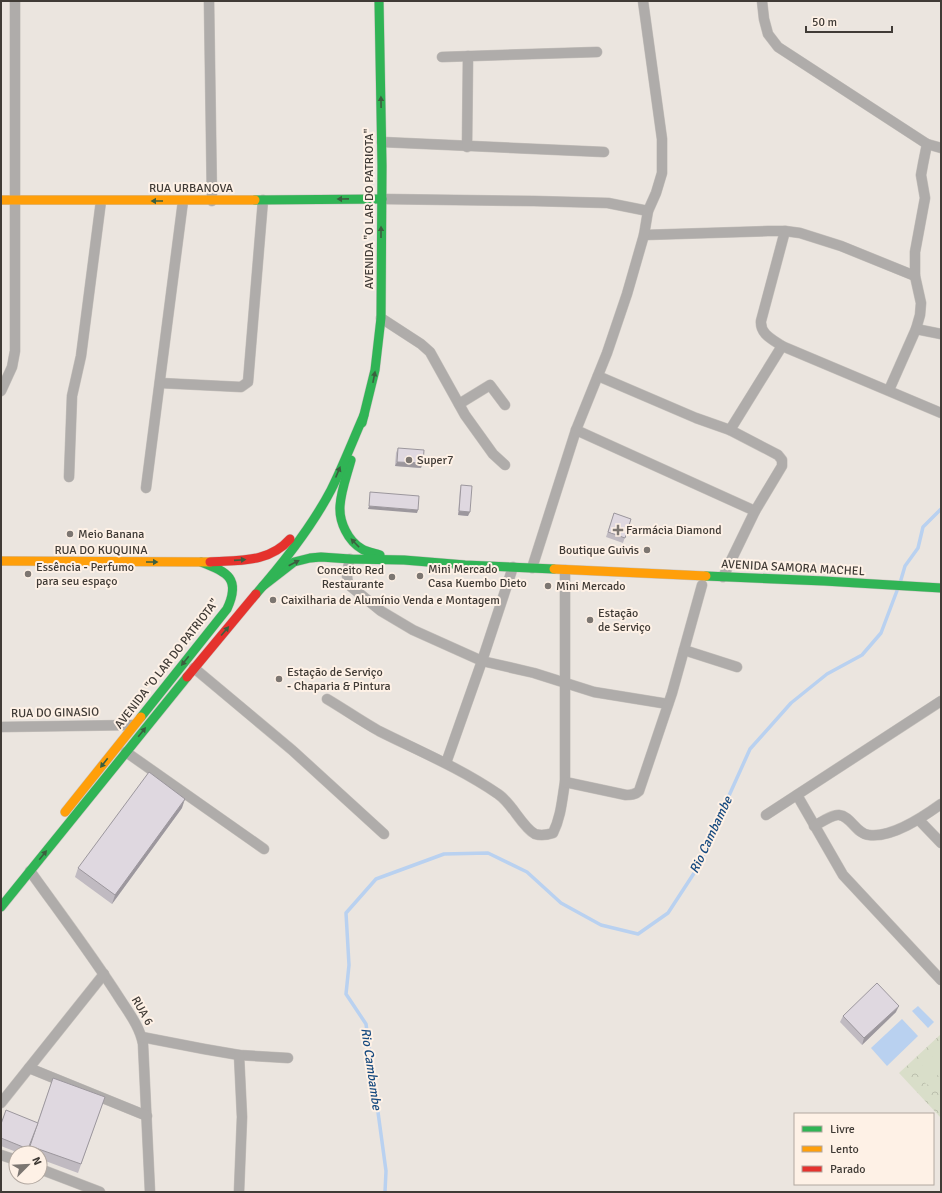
<svg xmlns="http://www.w3.org/2000/svg" width="942" height="1193" font-family="Signika,sans-serif">
<style>
.park{fill:url(#park-crowns)}
.pitch{fill:#d9dec9}
.water{fill:#b9d1f0}
.lines{fill:none;stroke-linecap:round;stroke-linejoin:round}
.stream{stroke:#b9d1f0;stroke-width:3.5}
.street-casing{stroke:#c8c3be;stroke-width:11}
.fast-casing{stroke:#c8c3be;stroke-width:10}
.slow-casing{stroke:#c8c3be;stroke-width:10}
.jam-casing{stroke:#c8c3be;stroke-width:10}
.street{stroke:#afacaa;stroke-width:10}
.fast{stroke:#30b455;stroke-width:9}
.slow{stroke:#ff9f0a;stroke-width:9}
.jam{stroke:#e5322d;stroke-width:9}
.wall{fill:#c0bac1}
.shaded-wall{fill:#9c979d}
.building{fill:#dfd8e0;stroke:#9c979d}
.oneway{fill:#3b5f3f}
.poi-dot{fill:#7c7671;stroke:#fef1e6;stroke-width:1.5}
.labels{text-anchor:middle;dominant-baseline:central;stroke-width:4;stroke-linejoin:round;paint-order:stroke}
.street-label{font-size:12px;fill:#403b36;stroke:#fef1e6}
.poi-label{font-size:12px;fill:#403b36;stroke:#fef1e6;text-anchor:start}
.water-label{font-size:13px;font-style:italic;fill:#14487e;stroke:#fef1e6}
</style>
<defs>
<pattern id="park-crowns" width="20" height="18" patternUnits="userSpaceOnUse"><rect width="20" height="18" fill="#d9dec9"/><path d="M2 6a3 3 0 1 1 6 0M12 15a3 3 0 1 1 6 0" fill="none" stroke="#bbbfad"/></pattern>
</defs>
<rect width="100%" height="100%" fill="#ebe5df"/>
<!-- park -->
<path class="park" d="M941,1034v84l-42,-45z"/>
<!-- pitch -->
<path class="pitch" d="M941,1048v24l-14,13 -12,-13z"/>
<!-- water -->
<g class="water">
<path d="M918,1006l16,16 -6,6 -16,-17z"/>
<path d="M902,1019l16,17 -31,30 -16,-18z"/>
</g>
<g class="lines">
<!-- stream -->
<g class="stream">
<path d="M900,583l5,-17 13,-18 5,-21 18,-18"/>
<path d="M385,1192l1,-21 -20,-147 -20,-30 3,-29 -3,-52 30,-34 68,-25 44,-1 39,19 34,31 40,22 37,9 30,-21 32,-49 18,-44 32,-71 41,-46 36,-29 35,-19 19,-22 17,-45"/>
</g>
<defs>
<g id="street">
<path d="M209,1l3,200"/>
<path d="M762,1l2,18 4,15 10,13 149,97 14,4"/>
<path d="M442,57l155,-5"/>
<path d="M382,142l222,10"/>
<path d="M467,147l1,-91"/>
<path d="M382,199l152,2 74,2 40,8"/>
<path d="M785,231l-24,90c-1,13 11,18 21,25l159,67"/>
<path d="M644,235l124,-4h17l15,2 41,13 74,30"/>
<path d="M381,318l40,26 9,8 35,63 28,39 12,11"/>
<path d="M916,329l25,5"/>
<path d="M598,376l98,42 34,12 48,25 4,5v6l-27,45 -32,66"/>
<path d="M160,383l81,4 7,-5 15,-182"/>
<path d="M889,390l27,-61 4,-14 1,-12 -6,-27v-24l10,-54 -4,-23 2,-11 4,-20"/>
<path d="M1,391l11,-24 3,-16v-350"/>
<path d="M459,404l31,-19 15,20"/>
<path d="M576,430l179,81"/>
<path d="M730,430l52,-84"/>
<path d="M69,477l3,-81 9,-40 20,-155"/>
<path d="M146,488l37,-287"/>
<path d="M350,559c-2,10 -5,17 -1,26l32,26 32,19 69,31 52,12 60,19 74,12"/>
<path d="M532,568l44,-138 31,-77 20,-59 17,-59 4,-24 8,-18 6,-20v-34l-19,-138"/>
<path d="M684,650l53,17"/>
<path d="M194,668l98,82 92,84"/>
<path d="M327,699c17,10 34,22 52,32 40,20 81,37 119,63 14,9 24,33 37,40 6,2 12,1 18,-1 8,-16 9,-33 12,-51v-212"/>
<path d="M1,727l132,-2"/>
<path d="M126,752l138,97"/>
<path d="M446,763l36,-102 31,-94"/>
<path d="M565,782l61,13c5,0 9,0 13,-4l33,-98 30,-108"/>
<path d="M797,795l46,80 98,105"/>
<path d="M766,815l175,-114"/>
<path d="M919,820l22,23"/>
<path d="M814,826c6,-3 19,-12 25,-11 12,1 17,19 30,20 23,3 54,-18 72,-31"/>
<path d="M30,871c30,42 62,84 90,128 9,14 20,28 23,45l7,148"/>
<path d="M142,1037l62,12 35,6 49,3"/>
<path d="M239,1055l3,62 -3,75"/>
<path d="M29,1068l118,48"/>
<path d="M1,1103l103,-129"/>
<path d="M1,1155l15,5"/>
<path d="M40,1169l60,23"/>
</g>
<g id="fast">
<path d="M255,200l127,-1"/>
<path d="M362,423l13,-53 6,-52 1,-152 -3,-165"/>
<path d="M351,460c-4,15 -10,30 -11,46 -1,16 8,35 22,43 5,3 12,4 18,6"/>
<path d="M706,576l118,5 117,7"/>
<path d="M263,586l31,-24 16,-4 11,-1 29,2 54,1 61,5 89,4"/>
<path d="M256,594c28,-32 55,-66 75,-104 12,-24 22,-50 33,-75"/>
<path d="M141,717l86,-108c14,-30 1,-37 -26,-47"/>
<path d="M1,907l186,-230"/>
</g>
<g id="slow">
<path d="M1,200h254"/>
<path d="M1,561l209,1"/>
<path d="M554,569l152,7"/>
<path d="M65,812l76,-95"/>
</g>
<g id="jam">
<path d="M210,562c29,-2 59,1 80,-23"/>
<path d="M187,677l69,-83"/>
</g>
</defs>
<!-- street casing -->
<use href="#street" class="street-casing"/>
<!-- fast casing -->
<use href="#fast" class="fast-casing"/>
<!-- slow casing -->
<use href="#slow" class="slow-casing"/>
<!-- jam casing -->
<use href="#jam" class="jam-casing"/>
<!-- street -->
<use href="#street" class="street"/>
<!-- fast -->
<use href="#fast" class="fast"/>
<!-- slow -->
<use href="#slow" class="slow"/>
<!-- jam -->
<use href="#jam" class="jam"/>
</g>
<!-- wall -->
<g class="wall">
<path d="M398,448l23,20 -26,-2 1,-13z"/>
<path d="M461,485l7,31 -10,-1 2,-26z"/>
<path d="M614,513l17,6 -8,24 -17,-6z"/>
<path d="M182,808l-70,96 -37,-27 3,-9z"/>
<path d="M896,1012l-34,33 -22,-23 3,-6z"/>
<path d="M53,1078l52,19 -27,76 -38,-14v-6h-13z"/>
<path d="M38,1123l-12,30h-7l-18,-7v-22z"/>
</g>
<!-- shaded-wall -->
<g class="shaded-wall">
<path d="M397,462l26,1 -2,5 -26,-2z"/>
<path d="M369,506l49,4 -1,3 -49,-4z"/>
<path d="M459,511l11,1 -2,4 -10,-1z"/>
<path d="M185,799l-3,9 -70,96 3,-9z"/>
<path d="M899,1006l-3,6 -34,33 2,-7z"/>
</g>
<!-- building -->
<g class="building">
<path d="M398,448l26,2 -1,13 -26,-1z"/>
<path d="M461,485l11,1 -2,26 -11,-1z"/>
<path d="M370,492l49,4 -1,14 -49,-4z"/>
<path d="M614,513l17,6 -6,19 -17,-6z"/>
<path d="M149,772l36,27 -70,96 -37,-27z"/>
<path d="M877,983l22,23 -35,32 -21,-22z"/>
<path d="M53,1078l52,19 -24,67 -51,-18z"/>
<path d="M6,1110l32,13 -10,26 -27,-11v-14z"/>
</g>
<!-- one-way arrows -->
<defs><path id="oneway-solid" d="M-6-.8H1V-3.2L6.5 0L1 3.2V.8H-6Z"/></defs>
<g class="oneway">
<use href="#oneway-solid" transform="translate(381 102) rotate(-91)"/>
<use href="#oneway-solid" transform="translate(343 199) rotate(179)"/>
<use href="#oneway-solid" transform="translate(157 201) rotate(-180)"/>
<use href="#oneway-solid" transform="translate(381 232) rotate(-90)"/>
<use href="#oneway-solid" transform="translate(374 377) rotate(-79)"/>
<use href="#oneway-solid" transform="translate(338 472) rotate(-67)"/>
<use href="#oneway-solid" transform="translate(355 543) rotate(-134)"/>
<use href="#oneway-solid" transform="translate(240 560) rotate(-4)"/>
<use href="#oneway-solid" transform="translate(152 562)"/>
<use href="#oneway-solid" transform="translate(294 563) rotate(-27)"/>
<use href="#oneway-solid" transform="translate(225 631) rotate(-50)"/>
<use href="#oneway-solid" transform="translate(185 661) rotate(129)"/>
<use href="#oneway-solid" transform="translate(142 732) rotate(-51)"/>
<use href="#oneway-solid" transform="translate(104 763) rotate(128)"/>
<use href="#oneway-solid" transform="translate(43 855) rotate(-51)"/>
</g>
<!-- markers -->
<g class="poi-dot">
<circle cx="409" cy="460" r="4"/>
<path d="M616 524h4v4h4v4h-4v4h-4v-4h-4v-4h4z"/>
<circle cx="70" cy="534" r="4"/>
<circle cx="647" cy="550" r="4"/>
<circle cx="28" cy="574" r="4"/>
<circle cx="420" cy="576" r="4"/>
<circle cx="392" cy="577" r="4"/>
<circle cx="548" cy="586" r="4"/>
<circle cx="273" cy="600" r="4"/>
<circle cx="590" cy="620" r="4"/>
<circle cx="279" cy="679" r="4"/>
</g>
<g class="labels">
<!-- street labels -->
<g class="street-label">
<text x="191" y="188">RUA URBANOVA</text>
<text transform="translate(369 209) rotate(-90)">AVENIDA "O LAR DO PATRIOTA"</text>
<text x="101" y="550">RUA DO KUQUINA</text>
<text transform="translate(793 568) rotate(3)">AVENIDA SAMORA MACHEL</text>
<text transform="translate(167 664) rotate(-52)">AVENIDA "O LAR DO PATRIOTA"</text>
<text transform="translate(55 713) rotate(-1)">RUA DO GINASIO</text>
<text transform="translate(142 1011) rotate(60)">RUA 6</text>
</g>
<!-- poi labels -->
<g class="poi-label">
<text x="417" y="460">Super7</text>
<text x="626" y="530">Farmácia Diamond</text>
<text x="78" y="534">Meio Banana</text>
<text x="639" y="550" text-anchor="end">Boutique Guivis</text>
<text x="36" y="567">Essência - Perfumo<tspan x="36" dy="14">para seu espaço</tspan></text>
<text x="428" y="569">Mini Mercado<tspan x="428" dy="14">Casa Kuembo Dieto</tspan></text>
<text x="384" y="570" text-anchor="end">Conceito Red<tspan x="384" dy="14">Restaurante</tspan></text>
<text x="556" y="586">Mini Mercado</text>
<text x="281" y="600">Caixilharia de Alumínio Venda e Montagem</text>
<text x="598" y="613">Estação<tspan x="598" dy="14">de Serviço</tspan></text>
<text x="287" y="672">Estação de Serviço<tspan x="287" dy="14">- Chaparia &amp; Pintura</tspan></text>
</g>
<!-- water labels -->
<g class="water-label">
<text transform="translate(711 835) rotate(-65)">Rio Cambambe</text>
<text transform="translate(371 1069) rotate(82)">Rio Cambambe</text>
</g>
</g>
<!-- border -->
<rect width="942" height="1193" fill="none" stroke="#403b36" stroke-width="4"/>
<!-- legend -->
<rect x="794" y="1113" width="140" height="72" fill="#fef1e6" stroke="#b2a8a0"/>
<rect x="802" y="1126" width="20" height="6" fill="#30b455" stroke="#b2a8a0"/>
<text x="830" y="1133" font-size="12" fill="#403b36">Livre</text>
<rect x="802" y="1146" width="20" height="6" fill="#ff9f0a" stroke="#b2a8a0"/>
<text x="830" y="1153" font-size="12" fill="#403b36">Lento</text>
<rect x="802" y="1166" width="20" height="6" fill="#e5322d" stroke="#b2a8a0"/>
<text x="830" y="1173" font-size="12" fill="#403b36">Parado</text>
<!-- north arrow -->
<g transform="translate(28 1165) rotate(66)"><circle r="19" fill="#fef1e6" stroke="#b2a8a0"/>
<path d="M0-3L7 15L0 10L-7 15Z" fill="#7c7671"/>
<text y="-6" font-size="11" font-weight="bold" text-anchor="middle" fill="#403b36">N</text>
</g>
<!-- scale -->
<path d="M806 26v6h86v-6" fill="none" stroke="#403b36" stroke-width="2"/>
<text x="812" y="26" font-size="12" fill="#403b36" stroke="#fef1e6" stroke-width="3" paint-order="stroke">50 m</text>
</svg>
